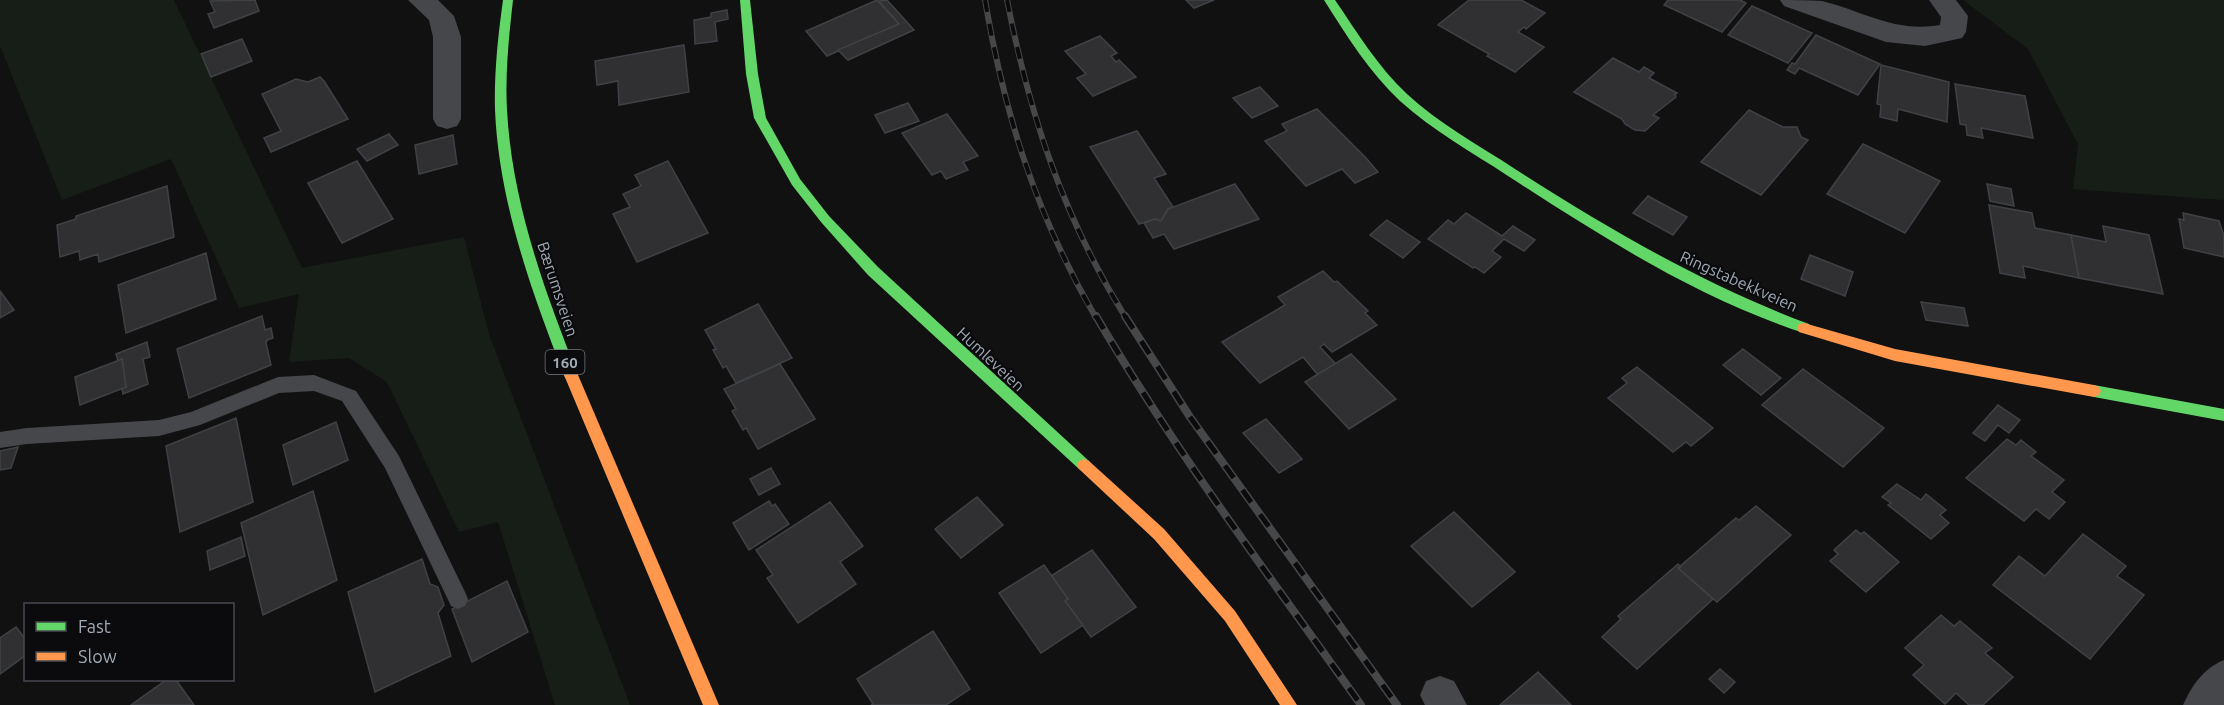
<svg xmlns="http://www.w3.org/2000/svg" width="2224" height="705" font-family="Ubuntu,sans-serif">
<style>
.green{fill:#171e17}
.building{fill:#303032;stroke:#3f4245;stroke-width:1.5}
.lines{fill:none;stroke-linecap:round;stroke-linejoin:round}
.lane{fill:#45474a;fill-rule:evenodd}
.street{fill:#45474a;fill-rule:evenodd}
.fast{fill:#63d668;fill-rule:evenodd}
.slow{fill:#ff974d;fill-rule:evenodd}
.rail-far1-casing{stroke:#454749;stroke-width:6}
.rail-casing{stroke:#454749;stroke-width:8}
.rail-far1{stroke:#0b0b0d;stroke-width:4;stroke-dasharray:12;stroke-linecap:butt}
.rail{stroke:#0b0b0d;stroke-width:5;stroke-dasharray:15;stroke-linecap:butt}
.labels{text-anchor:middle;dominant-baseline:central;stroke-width:4.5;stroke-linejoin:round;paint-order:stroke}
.shield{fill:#0b0b0d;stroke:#737a82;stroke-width:1.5}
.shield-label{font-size:15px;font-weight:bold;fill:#a0a9b4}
.street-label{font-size:16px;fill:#a0a9b4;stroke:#0b0b0d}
</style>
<rect width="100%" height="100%" fill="#111"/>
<!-- green -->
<g class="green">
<path d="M0,0h174l128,268 162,-31 25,97 141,371h-75l-57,-183 -39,10 -72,-150 -38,-24 -60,4 10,-68 -60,14 -68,-149 -109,41 -62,-154z"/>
<path d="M1963,0h261v200l-151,-11 5,-45 -50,-95z"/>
</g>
<!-- building -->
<g class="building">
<path d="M255,0l4,11 -45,17 -6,-14 7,-2 -5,-11z"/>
<path d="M877,0l22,24 -72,32 -21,-25z"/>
<path d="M887,0l27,30 -66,30 -10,-10 61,-26 -20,-23z"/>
<path d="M1186,0h28l-20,8z"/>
<path d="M1469,0h52l24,13 -19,16 -2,-2 -6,5 26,15 -29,25 -28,-16 2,-2 -51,-29z"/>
<path d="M1668,0h72l6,3 -24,29 -58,-27z"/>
<path d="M1752,6l60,27 -24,30 -60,-28z"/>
<path d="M727,10l1,9 -13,3 2,19 -22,3 -1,-24 17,-3v-4z"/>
<path d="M1816,35l64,29 -22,31 -59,-27 -4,6 -8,-4 5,-7 3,1z"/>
<path d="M1100,36l17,17 -6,3 5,6 3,-2 17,17 -43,19 -16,-18 9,-4 -21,-23z"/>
<path d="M242,39l10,22 -41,16 -10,-23z"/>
<path d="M684,45l5,47 -70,13 -1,-24 -21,4 -2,-24z"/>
<path d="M1613,58l26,14 5,-5 10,6 -5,5 28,15 -2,1 1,3 -23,18 6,3 -14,13 -10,-1 -10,-6 -3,-5 -48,-27z"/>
<path d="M1881,65l68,17 -2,40 -49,-13 -1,12 -17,-4 1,-12 -4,-1z"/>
<path d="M320,77l4,4 24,38 -77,33 -7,-14 17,-7 -19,-37 34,-15 12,3z"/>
<path d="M1955,84l70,12 8,42 -52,-10 2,10 -16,-3 -1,-10 -6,-1z"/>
<path d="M1260,87l18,19 -26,12 -19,-20z"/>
<path d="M908,103l11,18 -34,12 -10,-18z"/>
<path d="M1317,109l49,49 12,14 -23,11 -13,-14 -36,17 -41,-45 22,-10 -5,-7z"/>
<path d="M1749,110l34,17h14l4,10 7,3 -47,55 -60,-33z"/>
<path d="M947,114l31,42 -15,6 5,8 -22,9 -5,-8 -9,4 -30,-42z"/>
<path d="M1137,131l29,43 -12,4 19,29 -5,2 -7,12 -6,-2 -16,5 -49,-77z"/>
<path d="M389,134l9,11 -31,16 -10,-12z"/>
<path d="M453,135l4,29 -38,10 -4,-29z"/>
<path d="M1863,144l77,37 -35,52 -78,-39z"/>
<path d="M357,161l36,58 -51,24 -34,-60z"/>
<path d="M668,161l40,72 -71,29 -24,-48 17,-7 -7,-13 18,-8 -6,-11z"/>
<path d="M1235,184l24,35 -85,30 -10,-15 -11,4 -9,-15 11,-4 6,2 7,-12z"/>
<path d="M1987,184l24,5 3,17 -24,-5z"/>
<path d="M167,186l7,51 -75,25 -1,-8 -18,6 -1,-9 -19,6 -3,-32 19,-6v-3z"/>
<path d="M1648,196l39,21 -14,18 -40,-22z"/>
<path d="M1989,205l43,8 3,15 36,7 8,43 -56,-12 2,12 -25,-5z"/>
<path d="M1466,213l36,23 11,-10 22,14 -11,11 -20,-12 -12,12 9,6 -17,16 -9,-6 -2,1 -45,-29 20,-19 6,4z"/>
<path d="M2183,213l36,8 5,15v21l-40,-9 -5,-29 5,1z"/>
<path d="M1387,220l33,22 -17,16 -33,-23z"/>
<path d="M2103,226l46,9 14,59 -84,-16 -8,-43 35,7z"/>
<path d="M206,253l10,46 -90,34 -8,-48z"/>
<path d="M1810,255l43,17 -8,24 -44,-17z"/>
<path d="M1323,271l11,11 3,-1 31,30 -3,2 12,12 -45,27 -8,-8 -4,3 16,17 -18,11 -15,-18 -43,26 -38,-41 63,-37 -7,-8z"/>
<path d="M0,291l14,19 -14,8z"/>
<path d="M1921,302l43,6 4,18 -42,-6z"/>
<path d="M758,304l34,54 -56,25 -10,-17 -3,2 -10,-18 3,-1 -11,-19z"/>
<path d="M262,316l3,14 6,-2 2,10 -6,2 -1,3 5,22 -82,33 -12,-49z"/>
<path d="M147,342l3,15 -7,2 5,25 -25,10 -1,-6 4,-1 -4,-28 -4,2 -2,-7z"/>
<path d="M1743,349l38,29 -20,17 -38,-30z"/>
<path d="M1351,354l45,45 -47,30 -44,-47z"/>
<path d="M122,359l4,28 -46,18 -5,-28z"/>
<path d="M780,364l35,55 -57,30 -12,-21 -3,2 -11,-19 4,-2 -12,-20z"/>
<path d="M1637,367l76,61 -22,18 -5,-4 -13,10 -65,-54 19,-15 -5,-5z"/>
<path d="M1803,369l81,59 -41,39 -81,-62z"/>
<path d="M1998,405l22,15 -11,13 -11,-8 -13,16 -12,-8z"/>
<path d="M236,418l17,84 -73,30 -14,-86z"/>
<path d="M1266,419l36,40 -23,14 -36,-40z"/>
<path d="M336,422l12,38 -55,25 -10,-40z"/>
<path d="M2007,439l9,6 5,-5 15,12 -5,4 33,24 -12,12 13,10 -16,17 -13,-10 -12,12 -58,-43z"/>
<path d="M18,447l-7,21 -11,2v-19z"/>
<path d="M771,468l9,16 -21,11 -9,-16z"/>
<path d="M1897,484l24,16 5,-6 20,16 -6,5 9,8 -18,16 -43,-34 3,-2 -9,-6z"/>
<path d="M313,491l24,89 -74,35 -22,-92z"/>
<path d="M977,497l26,28 -42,33 -26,-29z"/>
<path d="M769,501l3,5 3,-2 14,20 -40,26 -16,-27z"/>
<path d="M830,502l33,44 -23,16 16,22 -58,39 -31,-45 6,-3 -17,-25z"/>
<path d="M1756,506l35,29 -74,67 -39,-34 58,-50 3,2z"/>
<path d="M1454,512l61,60 -43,35 -61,-61z"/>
<path d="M1856,530l5,4 3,-2 35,30 -33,30 -36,-31 8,-7 -4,-4z"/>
<path d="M2083,534l43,32 -9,10 27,19 -54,64 -97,-74 26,-29 26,20z"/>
<path d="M241,537l4,19 -35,14 -3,-19z"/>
<path d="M1092,550l44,57 -45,30 -26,-36 3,-2 -17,-23z"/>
<path d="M422,559l8,25 8,3 6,18 -6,8 13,43 -76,36 -27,-100z"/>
<path d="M1678,564l3,3 -3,1 35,31 -76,70 -35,-32 19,-18 -3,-3z"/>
<path d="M1044,565l24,34 -3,2 18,24 -42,28 -42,-60z"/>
<path d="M507,581l21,51 -56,30 -20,-53z"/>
<path d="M1941,615l13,11 6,-5 32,27 -7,5 28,24 -30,28h-14l-13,-12 -11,11 -32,-29 11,-10 -19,-17z"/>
<path d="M16,627l10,13v15l-26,19v-36z"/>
<path d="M933,631l37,58 -24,16h-75l2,-1 -16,-25z"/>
<path d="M1720,669l15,13 -11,11 -15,-14z"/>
<path d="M1538,672l33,33h-71z"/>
<path d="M166,680h10l18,25h-63z"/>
</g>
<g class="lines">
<!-- lane -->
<path class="lane" d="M314,375l42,16 43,65 66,136 3,7 -3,7 -7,3 -7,-3 -66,-138 -43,-67 -28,-10 -35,2 -79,32 -41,11 -132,8 -27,4v-16l27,-4 132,-8 32,-8 87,-35z"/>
<!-- street -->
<g class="street">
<path d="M408,0h30l16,16 7,21v82l-4,7 -10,3 -10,-3 -4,-7v-82l-4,-17z"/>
<path d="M1780,0c13,0 29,0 42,1 41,10 73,32 118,24l1,-8 -12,-17h27l12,16 -2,16 -4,6 -37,8 -39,-4 -102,-36z"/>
<path d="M2224,660v45h-41c9,-20 21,-37 41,-45z"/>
<path d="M1440,676l14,5 13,24h-42l-5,-10 6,-14z"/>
</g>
<!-- fast -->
<g class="fast">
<path d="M503,0h10c-4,36 -8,73 -6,110 5,92 37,180 71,265l-2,4h-10l-2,-4c-33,-85 -65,-173 -69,-265 -1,-37 3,-74 8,-110z"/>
<path d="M740,0h10l8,74 8,44 34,61 29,37 49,51 211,194 2,4 -2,4 -5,2 -5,-2 -211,-194 -47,-53 -29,-37 -38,-67 -8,-44z"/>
<path d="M1324,0h11c22,32 43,67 72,94 32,30 72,51 108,75 94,60 189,116 294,155l2,4 -2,4 -5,1c-107,-35 -202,-96 -296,-157 -36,-24 -75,-45 -108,-75 -30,-28 -54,-66 -76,-101z"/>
<path d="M2094,385l130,24v12l-130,-24 -5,-2 -2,-4 2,-4z"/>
</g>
<!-- slow -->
<g class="slow">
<path d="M1804,323l91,26 199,36 5,2 2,4 -2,4 -5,2 -199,-36 -96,-29 -2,-4 2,-4z"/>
<path d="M571,369l5,2 2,4 141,330h-16l-139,-330 2,-4z"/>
<path d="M1084,459l5,2 75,68 71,82 62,94h-17l-55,-84 -71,-82 -75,-70 -2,-4 2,-4z"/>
</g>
<defs>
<g id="rail-far1">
<path d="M985,0c20,117 51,214 111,318"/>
<path d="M1007,0c23,116 56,217 119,318"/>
</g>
<g id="rail">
<path d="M1096,316c79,135 174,261 265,389"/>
<path d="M1125,316l65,101 207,288"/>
</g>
</defs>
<!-- rail-far1 casing -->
<use href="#rail-far1" class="rail-far1-casing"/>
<!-- rail casing -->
<use href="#rail" class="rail-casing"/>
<!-- rail-far1 -->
<use href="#rail-far1" class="rail-far1"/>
<!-- rail -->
<use href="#rail" class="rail"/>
</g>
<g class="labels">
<!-- shield labels -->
<rect class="shield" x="545.5" y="350" width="39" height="24" rx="4.5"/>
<g class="shield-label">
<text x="565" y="362">160</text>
</g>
<!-- street labels -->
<g class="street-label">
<text transform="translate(1739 281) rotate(24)">Ringstabekkveien</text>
<text transform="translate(558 289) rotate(72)">Bærumsveien</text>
<text transform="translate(991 359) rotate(43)">Humleveien</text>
</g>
</g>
<!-- legend -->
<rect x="24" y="603" width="210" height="78" fill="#0b0b0d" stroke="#474a50" stroke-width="1.5"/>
<rect x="36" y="622" width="30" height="9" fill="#63d668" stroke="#474a50" stroke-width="1.5"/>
<text x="78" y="633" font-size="18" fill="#a0a9b4">Fast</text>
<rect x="36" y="652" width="30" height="9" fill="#ff974d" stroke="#474a50" stroke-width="1.5"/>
<text x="78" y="663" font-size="18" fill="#a0a9b4">Slow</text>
</svg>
